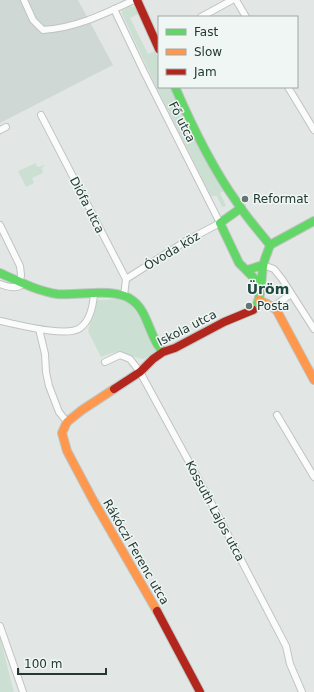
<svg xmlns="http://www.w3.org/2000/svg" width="314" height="692" font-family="'DejaVu Sans',sans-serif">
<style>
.built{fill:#d0d8d5}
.green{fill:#ccdfd3}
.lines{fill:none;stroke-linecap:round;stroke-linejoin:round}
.street-casing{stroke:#bfc4c2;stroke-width:8}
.fast-casing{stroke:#bec5c2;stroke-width:10}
.slow-casing{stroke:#bec5c2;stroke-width:10}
.jam-casing{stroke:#bec5c2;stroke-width:10}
.street{stroke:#fbfbfb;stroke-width:6}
.fast{stroke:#63d668;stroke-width:8}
.slow{stroke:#ff974d;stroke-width:8}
.jam{stroke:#b3261e;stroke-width:8}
.poi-dot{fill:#657571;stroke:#f0f6f3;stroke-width:1.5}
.labels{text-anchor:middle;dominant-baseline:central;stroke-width:3;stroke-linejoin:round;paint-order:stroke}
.street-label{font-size:12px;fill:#223833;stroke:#f0f6f3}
.poi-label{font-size:12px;fill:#223833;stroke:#f0f6f3;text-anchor:start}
.quarter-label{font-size:14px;font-weight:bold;fill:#204841;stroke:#f0f6f3}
</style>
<rect width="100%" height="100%" fill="#e2e7e5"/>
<!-- built -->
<path class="built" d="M0,0h78l35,65 -113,58z"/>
<!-- green -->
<g class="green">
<path d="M130,6l7,2 3,5 -10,5 18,36 7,-3 4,8v28h13l53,103 -5,3 6,13 -4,1 -5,-11h-6l-55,-110 -34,-72v-3z"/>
<path d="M36,163v2l2,2 7,-2 -3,3 1,5 -11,5 2,5 -8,4 -8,-16z"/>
<path d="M118,299l12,5 7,9 18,37v4l-5,1 -6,4c-20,-3 -21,-12 -43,-2l-13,-26 9,-31z"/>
<path d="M0,637l13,52 1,3h-14z"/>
</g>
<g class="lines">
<defs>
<g id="street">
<path d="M24,0l9,20 10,10c33,-2 61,-16 91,-30"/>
<path d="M236,0l10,17"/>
<path d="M114,9l30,63 76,151 -34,18 -60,38"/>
<path d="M201,17l31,-17"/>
<path d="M288,87l26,43"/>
<path d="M41,115l85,164 -2,17"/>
<path d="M0,130l6,-3"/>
<path d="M0,225l20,41 1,9 -1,6"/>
<path d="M263,265l11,4 8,10 32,50"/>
<path d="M0,284c8,3 18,6 24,-1"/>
<path d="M273,307l18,-13"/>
<path d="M0,321c16,3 67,17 80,7 10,-7 13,-22 14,-34"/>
<path d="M39,329l6,25 1,18 3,14 10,26 8,10"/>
<path d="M105,362l15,-7 10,4 10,13 73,134 73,140 4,18 12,28"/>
<path d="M277,415l37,62"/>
<path d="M0,626l23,66"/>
</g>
<g id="fast">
<path d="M175,87c17,39 36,79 61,114 10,16 23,30 34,44"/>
<path d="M241,208l-21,15 19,40 21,21"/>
<path d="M270,245l44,-24"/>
<path d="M247,270l16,-5"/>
<path d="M0,273c18,8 37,18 57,21 22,2 57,-7 75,6 17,12 17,38 31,52"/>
<path d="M253,310c9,-7 8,-32 10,-43 1,-8 5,-15 7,-22"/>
</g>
<g id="slow">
<path d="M259,300l14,7 4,4 37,69"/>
<path d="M114,389l-32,21 -15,12 -5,11 5,18 26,49 64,111"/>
</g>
<g id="jam">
<path d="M137,0l22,49"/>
<path d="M114,389l26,-17 13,-13 10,-7 12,-4 49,-26 29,-12"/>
<path d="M157,611l43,81"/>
</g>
</defs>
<!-- street casing -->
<use href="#street" class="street-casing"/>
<!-- fast casing -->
<use href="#fast" class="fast-casing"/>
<!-- slow casing -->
<use href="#slow" class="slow-casing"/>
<!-- jam casing -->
<use href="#jam" class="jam-casing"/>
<!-- street -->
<use href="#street" class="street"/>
<!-- fast -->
<use href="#fast" class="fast"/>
<!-- slow -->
<use href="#slow" class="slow"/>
<!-- jam -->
<use href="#jam" class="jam"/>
</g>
<!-- markers -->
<g class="poi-dot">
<circle cx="245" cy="199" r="4"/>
<circle cx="249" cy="306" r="4"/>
</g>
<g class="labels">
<!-- street labels -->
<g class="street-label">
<text transform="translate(182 122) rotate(63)">Fő utca</text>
<text transform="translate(87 205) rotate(63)">Diófa utca</text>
<text transform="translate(172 251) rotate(-31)">Óvoda köz</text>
<text transform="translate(187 328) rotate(-27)">Iskola utca</text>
<text transform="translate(215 511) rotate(62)">Kossuth Lajos utca</text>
<text transform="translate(136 552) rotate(60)">Rákóczi Ferenc utca</text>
</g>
<!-- poi labels -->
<g class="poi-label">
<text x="253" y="199">Reformat</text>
<text x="257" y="306">Posta</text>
</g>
<!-- quarter labels -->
<g class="quarter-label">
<text x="268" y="289">Üröm</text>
</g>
</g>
<!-- legend -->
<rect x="158" y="16" width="140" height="72" fill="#f0f6f3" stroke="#9eaaa6"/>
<rect x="166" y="29" width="20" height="6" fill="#63d668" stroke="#9eaaa6"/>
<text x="194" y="36" font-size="12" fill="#223833">Fast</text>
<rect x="166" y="49" width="20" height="6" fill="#ff974d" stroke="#9eaaa6"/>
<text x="194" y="56" font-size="12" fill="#223833">Slow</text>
<rect x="166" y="69" width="20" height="6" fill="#b3261e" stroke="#9eaaa6"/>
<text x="194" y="76" font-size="12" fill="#223833">Jam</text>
<!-- scale -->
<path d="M18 668v6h88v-6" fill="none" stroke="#223833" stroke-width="2"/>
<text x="24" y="668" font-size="12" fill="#223833" stroke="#f0f6f3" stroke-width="3" paint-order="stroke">100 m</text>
</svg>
